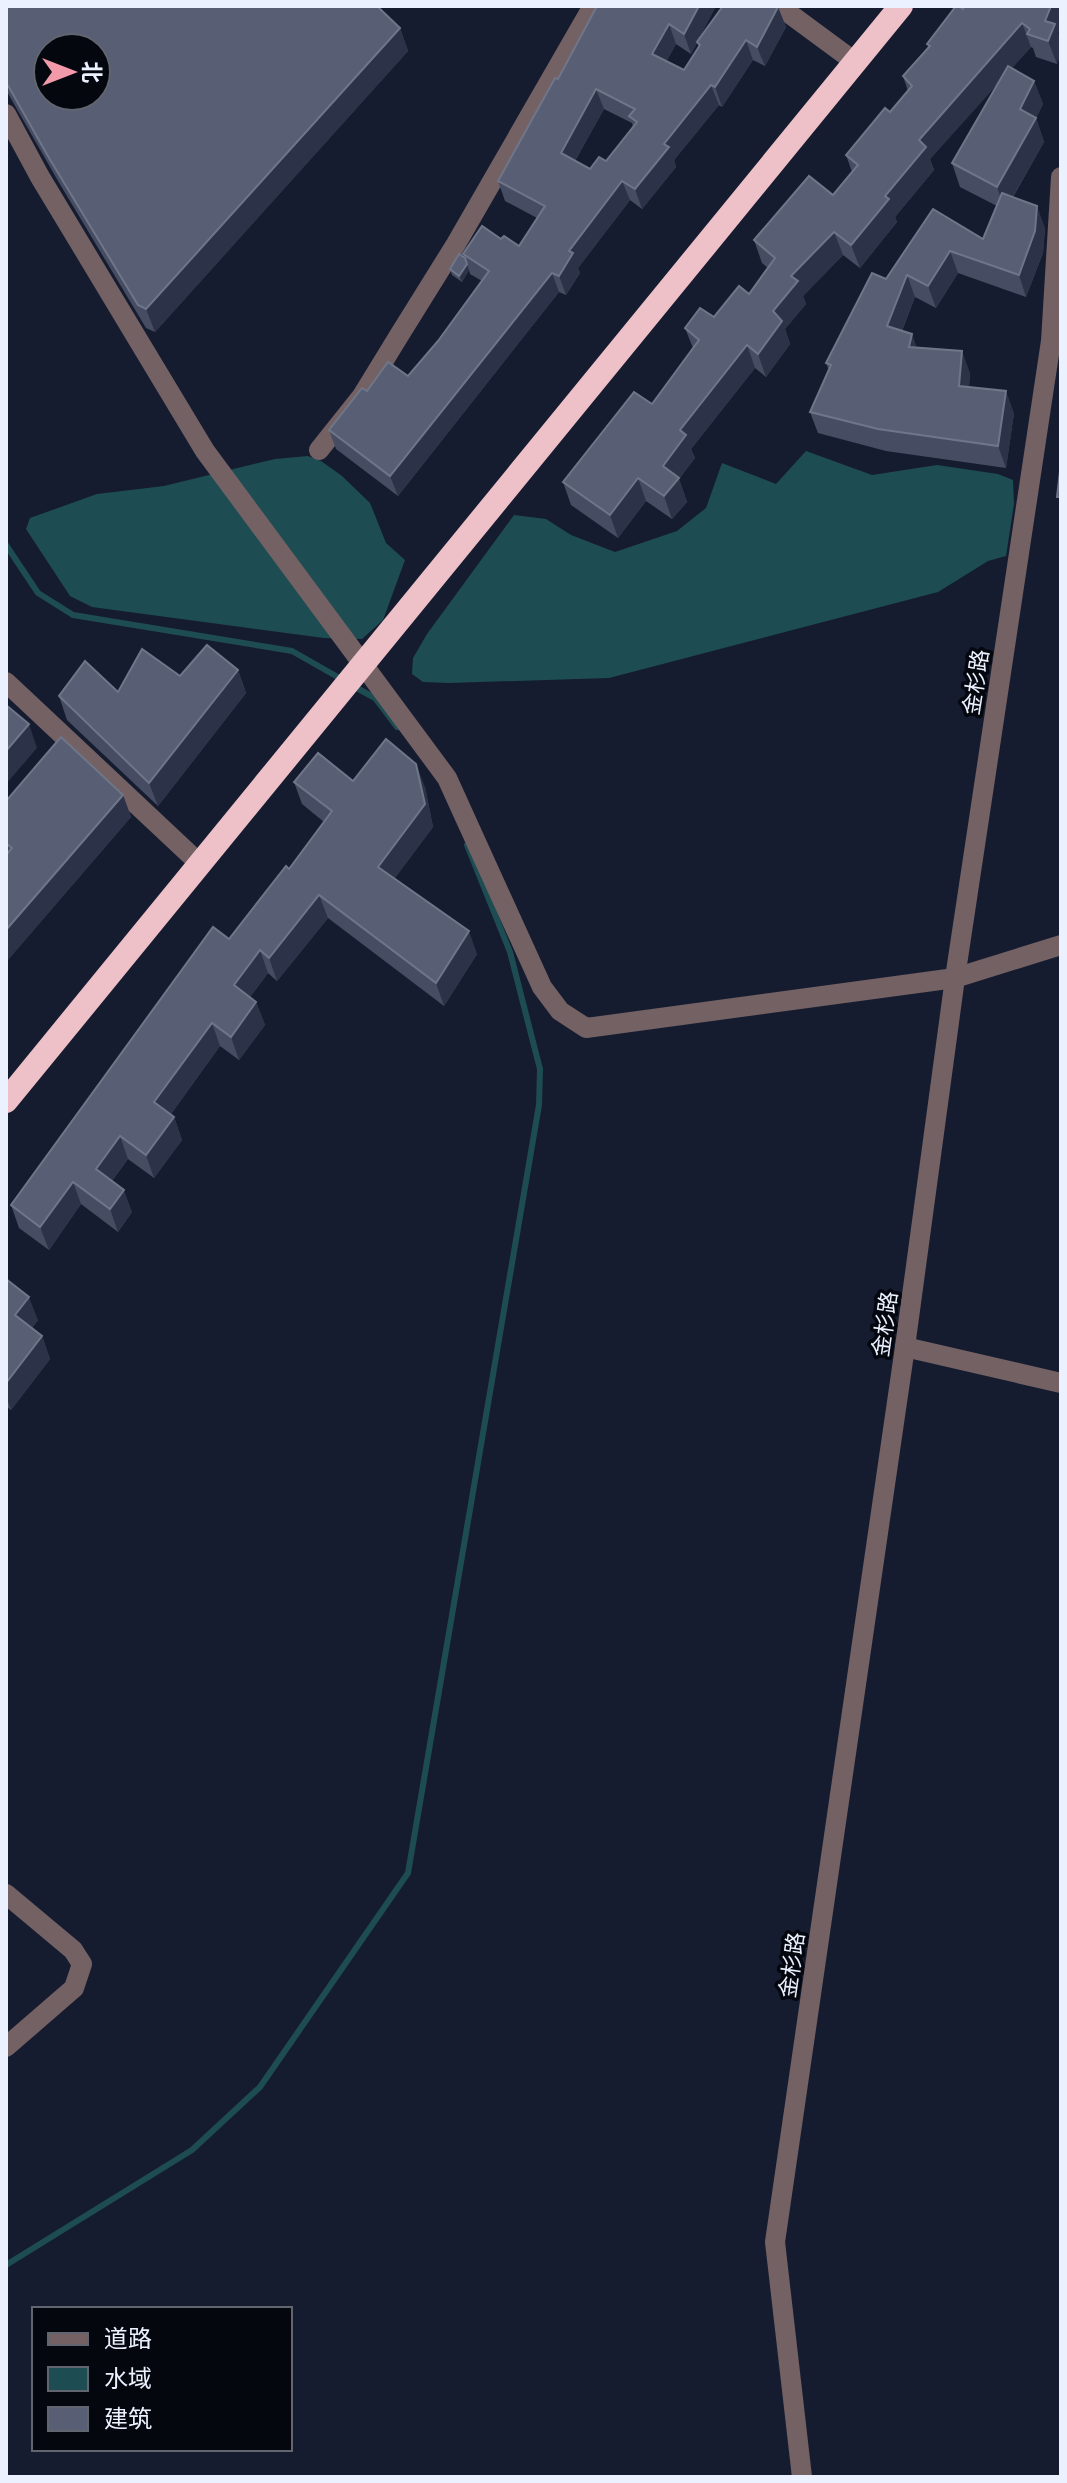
<svg xmlns="http://www.w3.org/2000/svg" width="1067" height="2483" font-family="'Golos Text','Noto Sans SC',sans-serif">
<style>
.water{fill:#1d4d53}
.lines{fill:none;stroke-linecap:round;stroke-linejoin:round}
.stream{stroke:#1d4d53;stroke-width:6}
.minor{stroke:#736164;stroke-width:20}
.highway{stroke:#eec1c8;stroke-width:24}
.wall{fill:#464d63;fill-rule:evenodd}
.shaded-wall{fill:#2c3247}
.building{fill:#585f74;stroke:#6f7689;stroke-width:2;fill-rule:evenodd}
.labels{text-anchor:middle;dominant-baseline:central;stroke-width:7;stroke-linejoin:round;paint-order:stroke}
.street-label{font-size:22px;fill:#ebf1ff;stroke:#05070f}
</style>
<rect width="100%" height="100%" fill="#161c30"/>
<!-- water -->
<g class="water">
<path d="M806,451l66,24 65,-10 61,9 15,6 1,24 -8,52 -18,5 -50,31 -329,86 -160,5 -26,-1 -11,-8 1,-16 14,-24 87,-119 32,4 25,16 44,17 62,-21 29,-23 16,-45 54,21z"/>
<path d="M308,456l13,5 21,15 28,27 16,40 19,17 -22,60 -21,19 -38,-1 -232,-31 -22,-11 -44,-67 4,-11 67,-24 67,-8 111,-27z"/>
</g>
<g class="lines">
<!-- stream -->
<g class="stream">
<path d="M6,545l32,48 35,22 219,36 51,29"/>
<path d="M353,686l22,12 22,29"/>
<path d="M6,2265l186,-115 68,-63 148,-214 131,-768 1,-36 -30,-117 -43,-107"/>
</g>
<!-- minor -->
<g class="minor">
<path d="M779,6l76,56"/>
<path d="M6,114l34,63 165,274 242,327 95,209 18,24 26,17 369,-50 106,-33"/>
<path d="M319,450l43,-54 38,-62 56,-90 137,-238"/>
<path d="M6,682l194,182"/>
<path d="M905,1347l156,36"/>
<path d="M6,1894l67,56 9,14 -8,24 -68,59"/>
<path d="M802,2477l-27,-235 130,-895 50,-369 96,-637 10,-164"/>
</g>
<!-- highway -->
<path class="highway" d="M6,1101l895,-1095"/>
</g>
<!-- wall -->
<g class="wall">
<path d="M6,6l394,22 8,23 -253,281 -9,-4 -88,-147 -52,-91z"/>
<path d="M597,6h119l-19,36 81,-35 8,20 -21,39 -12,-6 -31,47 -3,-2 -45,55 2,7 -34,42 -12,-9 -52,68 2,5 -14,22 -7,-3 -161,204 -62,-47 -7,-19 38,-39 41,-15 30,-35 44,-60 -12,-7 -1,-4 -7,12 -10,-7 -2,-6 15,-11 -2,-4 38,-15 18,7 18,-28 -32,-17 -7,-20 60,-102zM697,43l2,4 -15,23 -18,-8 10,-18 15,10zM604,109l28,14 1,4 -27,34 -16,8 -15,-8z"/>
<path d="M1061,6v19l-3,8 3,8v11l-4,12 -21,-7 -3,-9 -2,-1 -19,21 22,13 9,23 -7,14 8,24 -31,55 32,31 -2,25 -17,44 -68,-24 -22,35 -21,-11 -13,34 15,17 53,25 -1,14 45,26 -8,55 -120,-17 -68,-18 -8,-21 19,-41 -3,-8 60,-84 47,-70 50,30 14,-33 -37,-19 -8,-24 47,-81 -69,77 4,11 -39,47 2,5 -37,46 -17,-13 -40,41 3,8 -21,25 5,15 -24,33 -11,-9 -64,81 4,9 -16,21 8,23 -15,17 -26,-18 -28,37 -47,-33 -8,-23 89,-78 41,-56 -8,-20 29,-11 35,-23 19,-26 -6,-5 -8,-23 79,-45 19,-23 -6,-17 44,-43 18,-21 -5,-15 25,-29 -1,-3 36,-35z"/>
<path d="M238,670l8,23 -88,113 -91,-86 -8,-24 59,-4 62,-16z"/>
<path d="M353,781l72,6 8,40 -39,52 83,75 -33,52 -116,-88 -51,63 -9,-8 -18,24 6,5 9,23 -26,35 -19,-14 -49,68 3,3 8,23 -28,38 -26,-19 -16,22 20,31 -14,20 -37,-28 -32,46 -30,-22 -8,-23 218,-266 60,-70 35,-47 -22,-18 -8,-22z"/>
<path d="M123,795l8,22 -125,145v-161z"/>
<path d="M6,1279l32,41 -6,8 10,8 8,23 -39,51 -5,-4z"/>
</g>
<!-- shaded-wall -->
<g class="shaded-wall">
<path d="M699,6h17l-25,48 -7,-20z"/>
<path d="M1051,6h10v19l-3,8 3,8v11l-4,12 -9,-23 -3,-20z"/>
<path d="M778,7l8,20 -21,39 -8,-19z"/>
<path d="M1022,23l9,24 -101,112 4,11 -39,47 2,5 -37,46 -9,-23 68,-105z"/>
<path d="M669,24l7,20 -17,30 -7,-20z"/>
<path d="M400,28l8,23 -253,281 -9,-23z"/>
<path d="M746,40l7,20 -31,47 -7,-20z"/>
<path d="M1034,81l9,23 -14,27 7,-13 8,24 -39,68 -8,-23 23,-78z"/>
<path d="M711,85l8,20 -45,55 2,7 -34,42 -7,-20 29,-45z"/>
<path d="M596,89l8,20 -36,64 -7,-20z"/>
<path d="M622,181l8,19 -52,68 2,5 -14,22 -7,-19 10,-25z"/>
<path d="M1037,206l8,22 -2,25 -17,44 -7,-22z"/>
<path d="M834,232l9,23 -40,41 3,8 -21,25 5,15 -24,33 -8,-23 15,-43 18,-35z"/>
<path d="M950,251l8,22 -22,35 -8,-22z"/>
<path d="M467,264l2,6 -7,12 -3,-6z"/>
<path d="M552,273l7,19 -161,204 -8,-20z"/>
<path d="M907,275l8,22 -20,51 -8,-22z"/>
<path d="M912,334l8,22 -11,-9z"/>
<path d="M747,345l8,23 -64,81 4,9 -16,21 8,23 -15,17 -8,-23 -1,-30 17,-36z"/>
<path d="M962,351l8,22 -3,35 -8,-22z"/>
<path d="M1006,391l8,22 -8,55 -8,-22z"/>
<path d="M638,478l8,23 -28,37 -8,-23z"/>
<path d="M238,670l8,23 -88,113 -9,-23z"/>
<path d="M29,724l8,24 -31,36v-33z"/>
<path d="M416,764l9,23 8,40 -47,63 -8,-23z"/>
<path d="M123,795l8,22 -125,145v-32z"/>
<path d="M319,895l9,23 -51,63 -8,-23z"/>
<path d="M469,931l8,23 -33,52 -8,-23z"/>
<path d="M260,950l8,23 -26,35 -8,-23z"/>
<path d="M256,1002l9,23 -26,35 -8,-23z"/>
<path d="M212,1023l8,23 -57,79 -9,-23z"/>
<path d="M174,1117l8,23 -28,38 -8,-23z"/>
<path d="M120,1136l8,23 -24,33 -8,-23z"/>
<path d="M73,1182l8,22 -32,46 -9,-23z"/>
<path d="M124,1190l8,22 -14,20 -8,-23z"/>
<path d="M29,1297l9,23 -14,18 -9,-23z"/>
<path d="M42,1336l8,23 -39,51 -5,-14v-13z"/>
</g>
<!-- building -->
<g class="building">
<path d="M6,6h371l23,22 -254,281 -8,-4 -89,-147 -43,-76zM48,48h48v48h-48z"/>
<path d="M597,6h102l-15,28 -15,-10 -17,30 32,16 16,-25 -3,-3 26,-36h54l1,1 -21,40 -11,-7 -31,47 -4,-2 -47,59 5,3 -34,42 -13,-8 -53,70 4,2 -14,23 -7,-3 -162,203 -61,-46 33,-42 5,3 21,-29 20,14 30,-35 51,-70 -26,-17 19,-28 19,13 3,-3 15,10 26,-40 -47,-25 57,-103 3,1zM596,89l39,20 -6,7 8,6 -31,39 -7,-4 -9,12 -29,-16z"/>
<path d="M956,6h3l4,3 2,-3h86l-6,15 10,3 -7,17 -21,-7 3,-5 -8,-6 -103,117 7,7 -41,49 4,3 -38,46 -17,-13 -43,44 7,5 -25,30 9,10 -24,33 -11,-9 -67,85 6,5 -23,31 16,12 -15,18 -26,-18 -28,37 -47,-33 71,-90 18,12 47,-64 -14,-12 15,-20 14,9 25,-31 10,8 26,-36 -21,-18 55,-64 24,19 25,-30 -12,-10 39,-47 5,4 22,-26 -9,-10 27,-30 -3,-2z"/>
<path d="M1008,66l26,15 -14,28 16,9 -39,69 -45,-24z"/>
<path d="M1002,193l35,13 -2,25 -16,44 -69,-24 -22,35 -21,-11 -20,51 25,8 -3,13 53,4 -3,35 47,5 -8,55 -120,-17 -68,-17 21,-47 -5,-2 46,-90 14,6 47,-70 50,30z"/>
<path d="M459,254l6,4 2,6 -8,12 -9,-7z"/>
<path d="M1061,463v34h-4z"/>
<path d="M207,645l31,25 -89,113 -90,-87 26,-35 33,31 24,-43 38,27z"/>
<path d="M6,705l23,19 -23,27z"/>
<path d="M61,737l62,58 -117,135v-75l6,-7 -6,-5v-42z"/>
<path d="M386,739l30,25 9,40 -47,63 91,64 -33,52 -117,-88 -50,63 -9,-8 -26,35 22,17 -25,35 -19,-14 -58,79 20,15 -28,38 -26,-19 -24,33 28,21 -14,19 -37,-27 -33,45 -29,-22 202,-278 16,12 57,-73 3,3 43,-58 -38,-29 24,-29 35,28z"/>
<path d="M6,1279l23,18 -14,18 27,21 -36,47z"/>
</g>
<g class="labels">
<!-- street labels -->
<g class="street-label">
<text transform="translate(975 682) rotate(-81)">金杉路</text>
<text transform="translate(884 1324) rotate(-82)">金杉路</text>
<text transform="translate(791 1965) rotate(-82)">金杉路</text>
</g>
</g>
<!-- border -->
<rect width="1067" height="2483" fill="none" stroke="#ebf1ff" stroke-width="16"/>
<!-- legend -->
<rect x="32" y="2307" width="260" height="144" fill="#05070f" stroke="#61656f" stroke-width="2"/>
<rect x="48" y="2333" width="40" height="12" fill="#736164" stroke="#61656f" stroke-width="2"/>
<text x="104" y="2347" font-size="24" fill="#ebf1ff">道路</text>
<rect x="48" y="2367" width="40" height="24" fill="#1d4d53" stroke="#61656f" stroke-width="2"/>
<text x="104" y="2387" font-size="24" fill="#ebf1ff">水域</text>
<rect x="48" y="2407" width="40" height="24" fill="#585f74" stroke="#61656f" stroke-width="2"/>
<text x="104" y="2427" font-size="24" fill="#ebf1ff">建筑</text>
<!-- north arrow -->
<g transform="translate(72 72) rotate(90)"><circle r="38" fill="#05070f" stroke="#61656f" stroke-width="2"/>
<path d="M0-6L14 30L0 20L-14 30Z" fill="#f39aaa"/>
<text y="-12" font-size="22" font-weight="bold" text-anchor="middle" fill="#ebf1ff">北</text>
</g>
</svg>
